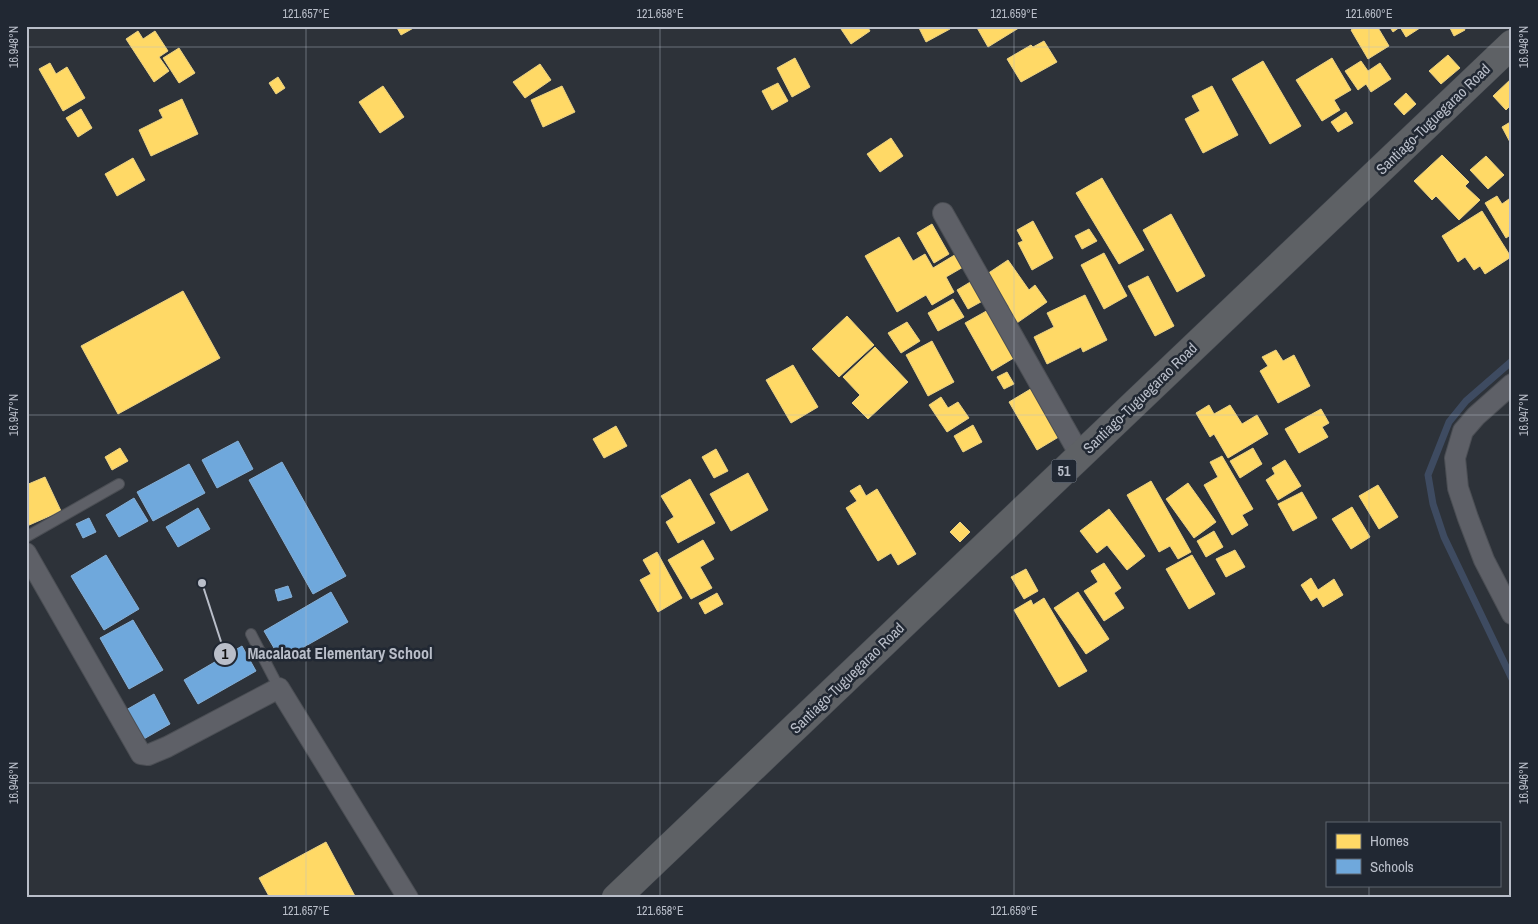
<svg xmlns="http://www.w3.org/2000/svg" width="1538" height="924" font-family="'Archivo Narrow',sans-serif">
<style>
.homes{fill:#ffd966;stroke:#ead184}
.schools{fill:#6fa8dc;stroke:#85afd6}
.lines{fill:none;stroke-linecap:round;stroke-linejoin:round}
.stream{stroke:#3e4b61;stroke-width:7}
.service-casing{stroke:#4b4e54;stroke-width:12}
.minor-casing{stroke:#4b4e54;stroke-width:22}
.trunk-casing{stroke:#4a4e55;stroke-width:29}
.service{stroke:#5e6067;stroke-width:10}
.minor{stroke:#5e6067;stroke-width:20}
.trunk{stroke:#5e6165;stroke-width:28}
.ticks{fill:none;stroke:#b9bec9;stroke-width:1;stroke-opacity:0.45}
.labels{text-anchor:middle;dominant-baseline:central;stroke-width:5;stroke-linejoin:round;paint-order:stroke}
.shield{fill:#212833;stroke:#8b919c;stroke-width:1}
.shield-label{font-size:14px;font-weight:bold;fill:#b9bec9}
.street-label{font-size:15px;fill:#b9bec9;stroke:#212833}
.leader{fill:none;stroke:#b9bec9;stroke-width:2}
.callout-dot{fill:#b9bec9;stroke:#212833;stroke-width:2}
.mark-label{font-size:15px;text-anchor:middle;font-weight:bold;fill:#111}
.callout-label{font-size:16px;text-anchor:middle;font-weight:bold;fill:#b9bec9;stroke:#212833;stroke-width:5;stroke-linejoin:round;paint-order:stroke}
.neatline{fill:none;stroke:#b9bec9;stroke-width:2}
.ticks-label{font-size:12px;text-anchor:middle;fill:#b9bec9}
</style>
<rect width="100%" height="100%" fill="#2d3239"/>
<!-- homes -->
<g class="homes">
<path d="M396,26h21l-16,9z"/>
<path d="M839,26h28l3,5 -19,13z"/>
<path d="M918,26h31l1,3 -24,13z"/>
<path d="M976,26h46l-34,21z"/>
<path d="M1357,26h20l12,20 -21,13 -17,-29z"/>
<path d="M1389,26h34l-17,11 -6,-10 -7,5z"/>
<path d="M1449,26h14l2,4 -11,6z"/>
<path d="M138,31l5,8 12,-8 13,20 -9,6 10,14 -15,11 -28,-43z"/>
<path d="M1044,41l13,21 -36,20 -14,-23 24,-14 2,2z"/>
<path d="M179,48l16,25 -16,10 -16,-25z"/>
<path d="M1448,55l12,13 -19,16 -12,-13z"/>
<path d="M795,58l15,29 -18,10 -15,-29z"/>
<path d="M1332,58l19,32 -17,10 6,10 -18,11 -26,-41z"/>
<path d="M1263,61l38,65 -31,18 -38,-65z"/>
<path d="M1361,61l7,10 12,-8 11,16 -20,13 -5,-8 -8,6 -13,-19z"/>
<path d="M50,63l6,11 11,-7 18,31 -22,13 -24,-42z"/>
<path d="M540,64l11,16 -26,18 -12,-16z"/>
<path d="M278,77l7,11 -9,6 -7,-11z"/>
<path d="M1512,78v26l-6,6 -13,-14z"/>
<path d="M778,83l10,18 -16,9 -10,-19z"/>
<path d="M383,86l21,31 -24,16 -21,-31z"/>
<path d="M562,86l13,26 -32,15 -12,-27z"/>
<path d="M1212,86l26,49 -35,18 -18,-34 15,-8 -8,-15z"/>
<path d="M1406,93l10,11 -12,11 -10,-11z"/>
<path d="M182,99l16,35 -47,22 -12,-26 24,-12 -4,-8z"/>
<path d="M81,109l11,19 -14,9 -12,-19z"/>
<path d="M1346,112l7,11 -15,9 -7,-10z"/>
<path d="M1512,121v23h-1l-9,-17z"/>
<path d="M891,138l12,18 -23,16 -13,-18z"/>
<path d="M1442,155l27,27 -4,4 15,14 -21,20 -23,-24 -4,4 -18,-19z"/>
<path d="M1486,156l18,19 -16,14 -18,-19z"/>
<path d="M133,158l12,22 -28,16 -12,-22z"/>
<path d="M1102,178l42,72 -25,14 -43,-71z"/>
<path d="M1497,196l5,8 7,-5 3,4v23l-3,2 3,6 -6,4 -21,-35z"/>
<path d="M1482,211l29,46 -26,17 -5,-8 -6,4 -9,-13 -7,5 -16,-26z"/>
<path d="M1171,214l34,62 -28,16 -34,-62z"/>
<path d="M1033,221l20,37 -21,12 -14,-27 5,-2 -6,-11z"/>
<path d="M932,224l17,30 -15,9 -17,-30z"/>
<path d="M1089,229l8,12 -15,8 -7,-13z"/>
<path d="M899,237l14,24 12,-7 8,14 25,-15 7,13 -19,11 8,15 -22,13 -6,-10 -29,17 -32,-56z"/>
<path d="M1104,253l23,43 -23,13 -23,-44z"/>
<path d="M1008,260l21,30 6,-5 12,17 -33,23 -10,-15 5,-3 -22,-33z"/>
<path d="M1148,276l26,50 -19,10 -27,-50z"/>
<path d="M977,278l11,20 -20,11 -11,-19z"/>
<path d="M183,291l37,67 -102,56 -37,-68z"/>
<path d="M1085,295l22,45 -24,12 -2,-5 -34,17 -13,-27 20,-10 -7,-14z"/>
<path d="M953,299l11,18 -26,14 -10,-18z"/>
<path d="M990,309l27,47 -25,15 -27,-48z"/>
<path d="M847,316l27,29 -35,32 -27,-28z"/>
<path d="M907,322l13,19 -19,12 -13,-20z"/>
<path d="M932,341l22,41 -26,14 -22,-41z"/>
<path d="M875,347l33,35 -40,37 -16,-16 8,-8 -17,-18z"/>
<path d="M1276,350l7,11 11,-6 16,31 -32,17 -18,-32 8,-5 -6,-9z"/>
<path d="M793,365l25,42 -27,16 -25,-43z"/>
<path d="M1007,372l7,12 -10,5 -7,-12z"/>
<path d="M1034,387l28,48 -25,15 -28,-48z"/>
<path d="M941,397l7,11 10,-6 11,16 -22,14 -18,-27z"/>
<path d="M1209,405l5,9 16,-9 12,19 15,-9 11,19 -40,24 -14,-24 -4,3 -14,-24z"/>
<path d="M1321,409l8,14 -7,4 6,10 -29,16 -14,-24z"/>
<path d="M973,425l9,17 -19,10 -9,-16z"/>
<path d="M616,426l11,20 -23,12 -11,-19z"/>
<path d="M120,448l8,13 -16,9 -7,-13z"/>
<path d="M1253,448l9,16 -22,14 -10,-17z"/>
<path d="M716,449l12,22 -14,7 -12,-21z"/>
<path d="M1222,456l31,53 -11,6 6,10 -16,10 -28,-50 14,-8 -8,-15z"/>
<path d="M1285,460l16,26 -23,14 -12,-20 9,-6 -3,-6z"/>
<path d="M748,473l20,37 -37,21 -21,-37z"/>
<path d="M45,477l16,34 -34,15 -1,-41z"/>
<path d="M690,479l25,44 -37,20 -12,-21 8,-5 -13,-21z"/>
<path d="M1151,481l40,71 -13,7 -8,-13 -11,6 -32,-57z"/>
<path d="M1188,483l28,39 -22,16 -28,-39z"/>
<path d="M860,485l6,11 11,-7 39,65 -18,11 -7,-12 -13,8 -32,-53 11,-7 -7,-10z"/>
<path d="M1378,485l20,32 -19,12 -20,-33z"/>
<path d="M1302,492l15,26 -24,13 -15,-27z"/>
<path d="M1352,507l18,30 -19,12 -19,-30z"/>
<path d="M1109,509l36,47 -18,14 -20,-25 -10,8 -17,-22z"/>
<path d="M960,522l10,10 -10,10 -10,-10z"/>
<path d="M1214,531l9,16 -17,10 -9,-16z"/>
<path d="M703,540l11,19 -14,8 12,21 -21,11 -23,-39z"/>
<path d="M1235,550l10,17 -19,10 -10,-18z"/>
<path d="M657,552l25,46 -24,14 -18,-32 11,-6 -8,-14z"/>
<path d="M1192,555l23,39 -26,15 -23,-40z"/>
<path d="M1104,563l17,25 -7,5 10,15 -20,13 -20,-30 14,-9 -7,-11z"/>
<path d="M1026,569l12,22 -14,8 -13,-22z"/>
<path d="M1311,578l7,12 16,-11 9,16 -20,12 -6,-10 -6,4 -10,-16z"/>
<path d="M1078,592l31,47 -23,15 -32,-46z"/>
<path d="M717,593l6,11 -18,10 -6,-11z"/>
<path d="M1044,598l43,73 -28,16 -45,-77 17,-10 2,5z"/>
<path d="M326,842l30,56h-86l-11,-20z"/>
</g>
<!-- schools -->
<g class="schools">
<path d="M238,441l15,28 -36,19 -15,-28z"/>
<path d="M282,462l64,114 -33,18 -64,-114z"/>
<path d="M189,464l16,29 -52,28 -16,-29z"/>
<path d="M134,498l14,23 -29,16 -13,-22z"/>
<path d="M198,508l12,21 -32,18 -12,-20z"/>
<path d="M89,518l7,14 -13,6 -7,-14z"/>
<path d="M106,555l33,54 -35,21 -33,-54z"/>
<path d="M288,586l4,11 -14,4 -3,-11z"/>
<path d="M331,592l17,30 -67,38 -17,-29z"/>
<path d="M133,620l30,50 -34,19 -29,-51z"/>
<path d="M242,646l14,25 -58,33 -14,-24z"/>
<path d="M154,694l16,30 -28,16 -16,-30z"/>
</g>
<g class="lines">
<!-- stream -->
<path class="stream" d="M1512,361l-46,40 -17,21 -21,53 5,29 11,33 68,142"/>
<defs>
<g id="service">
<path d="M26,537l93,-53"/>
<path d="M251,634l28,54"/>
</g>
<g id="minor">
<path d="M943,213l137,242"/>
<path d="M1512,384l-36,32 -13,15 -8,27 3,30 10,30 16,42 28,54"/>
<path d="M26,553l115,201 7,1 19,-8 112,-59 129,210"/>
</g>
<path id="trunk" d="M616,898l896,-854"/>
</defs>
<!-- service casing -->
<use href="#service" class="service-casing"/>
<!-- minor casing -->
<use href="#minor" class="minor-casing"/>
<!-- trunk casing -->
<use href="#trunk" class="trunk-casing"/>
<!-- service -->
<use href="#service" class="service"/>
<!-- minor -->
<use href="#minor" class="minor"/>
<!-- trunk -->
<use href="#trunk" class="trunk"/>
</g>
<!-- ticks -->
<path class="ticks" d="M306,26v872M660,26v872M1014,26v872M1369,26v797M26,47h1486M26,415h1486M26,783h1486M1369,885v13"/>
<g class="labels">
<!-- shield labels -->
<rect class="shield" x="1051.5" y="459.5" width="25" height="23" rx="4"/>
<g class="shield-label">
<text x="1064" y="471">51</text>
</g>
<!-- street labels -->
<g class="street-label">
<text transform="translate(1433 119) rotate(-44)">Santiago-Tuguegarao Road</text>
<text transform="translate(1140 398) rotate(-44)">Santiago-Tuguegarao Road</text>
<text transform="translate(847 678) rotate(-44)">Santiago-Tuguegarao Road</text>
</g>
</g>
<!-- callouts -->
<path class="leader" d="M202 583L225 654"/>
<g class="callout-dot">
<circle cx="202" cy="583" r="5"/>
<circle cx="225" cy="654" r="12"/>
</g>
<g class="mark-label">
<text x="225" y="659">1</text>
</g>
<g class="callout-label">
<text x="340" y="659">Macalaoat Elementary School</text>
</g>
<!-- border -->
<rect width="1538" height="924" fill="none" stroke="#212833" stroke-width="55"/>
<!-- legend -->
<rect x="1326" y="822" width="175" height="65" fill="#212833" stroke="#5e646f"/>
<rect x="1336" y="834" width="25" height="15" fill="#ffd966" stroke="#5e646f"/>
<text x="1370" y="846" font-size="15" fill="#b9bec9">Homes</text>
<rect x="1336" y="859" width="25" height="15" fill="#6fa8dc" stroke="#5e646f"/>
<text x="1370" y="872" font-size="15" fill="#b9bec9">Schools</text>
<rect x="28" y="28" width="1482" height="868" class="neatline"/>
<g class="ticks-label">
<text x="306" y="18">121.657°E</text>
<text x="660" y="18">121.658°E</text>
<text x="1014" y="18">121.659°E</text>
<text x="1369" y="18">121.660°E</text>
<text transform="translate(14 47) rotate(-90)" y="4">16.948°N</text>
<text transform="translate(1524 47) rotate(-90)" y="4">16.948°N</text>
<text transform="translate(14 415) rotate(-90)" y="4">16.947°N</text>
<text transform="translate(1524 415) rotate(-90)" y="4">16.947°N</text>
<text transform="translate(14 783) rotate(-90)" y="4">16.946°N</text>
<text transform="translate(1524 783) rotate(-90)" y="4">16.946°N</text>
<text x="306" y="915">121.657°E</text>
<text x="660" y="915">121.658°E</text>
<text x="1014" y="915">121.659°E</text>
</g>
</svg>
